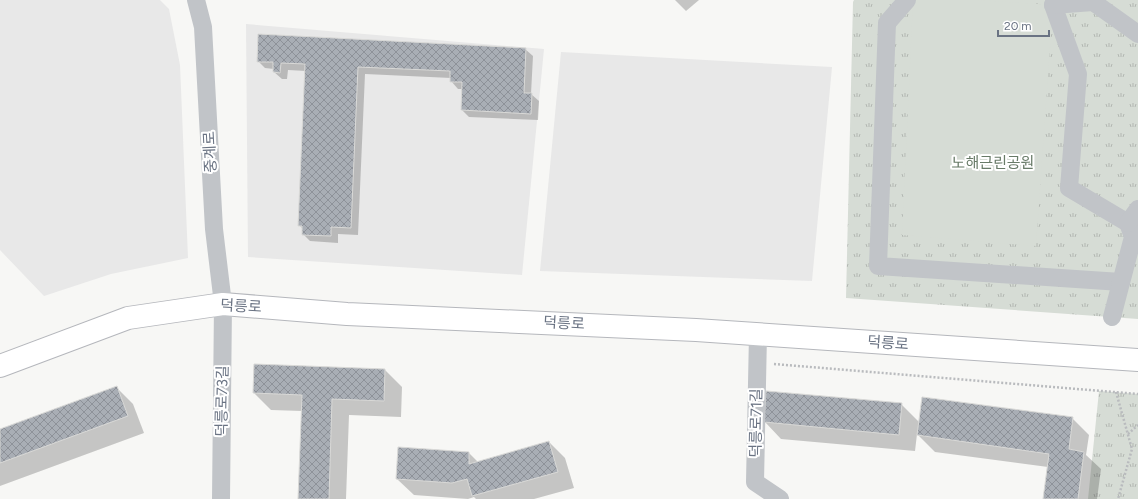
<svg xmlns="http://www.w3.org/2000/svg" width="1138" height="499" font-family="Figtree,'Noto Sans KR',sans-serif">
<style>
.built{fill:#e8e8e8}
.grass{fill:url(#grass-tufts)}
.pitch{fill:#d6dcd5}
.shadow{fill:#0003}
.building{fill:url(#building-cross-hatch);stroke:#d9d9d7}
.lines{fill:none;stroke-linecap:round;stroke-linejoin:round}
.major-casing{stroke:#b5b7bc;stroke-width:24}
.path{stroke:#b9bbbe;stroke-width:2.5;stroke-dasharray:2 2;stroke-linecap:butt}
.minor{stroke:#c1c4c8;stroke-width:18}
.major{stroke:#fff;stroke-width:22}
.labels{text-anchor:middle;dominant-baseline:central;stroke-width:4;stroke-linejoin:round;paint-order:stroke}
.street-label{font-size:15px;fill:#6a7383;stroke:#fff}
.park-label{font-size:15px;fill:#687b68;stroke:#fff}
</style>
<defs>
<pattern id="grass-tufts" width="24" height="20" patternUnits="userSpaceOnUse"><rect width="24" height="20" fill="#d6dcd5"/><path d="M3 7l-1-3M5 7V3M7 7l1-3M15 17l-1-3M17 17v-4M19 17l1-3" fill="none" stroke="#b2b7b2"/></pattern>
<pattern id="building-cross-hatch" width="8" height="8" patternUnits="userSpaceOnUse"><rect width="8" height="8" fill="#a9aeb5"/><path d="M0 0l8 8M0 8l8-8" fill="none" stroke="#8e9299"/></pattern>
</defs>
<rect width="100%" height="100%" fill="#f7f7f5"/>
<!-- built -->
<g class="built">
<path d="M0,0h160l9,9 11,56 8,193 -77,16 -67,22 -44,-46z"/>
<path d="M246,24l298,25 -22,226 -274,-18z"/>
<path d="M561,52l271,15 -20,214 -272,-10z"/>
</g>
<!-- grass -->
<g class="grass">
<path d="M854,0h284v319l-292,-21 7,-296z"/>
<path d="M1099,391l39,3v105h-50z"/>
</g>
<!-- pitch -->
<path class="pitch" d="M913,0h63l77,5 -17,241 -134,-11z"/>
<!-- shadow -->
<g class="shadow">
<path d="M675,0h24l-13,11z"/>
<path d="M525,49l8,7 -2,38 8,7 -1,19 -69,-3 -7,-7 1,-21h-5l-7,-8v-3l-86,-4 -7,161 -20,-1v9l-28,-2 -7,-7v-5l-4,-4 7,-154 -18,-1 -1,9h-5l-8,-7v-3l-9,-1 -7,-7z"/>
<path d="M385,370l17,17 -1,30 -52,-2 -3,84h-47l3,-88 -31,-1 -17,-17z"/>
<path d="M116,387l17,17 11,29 -144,53v-56z"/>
<path d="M901,404l19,19 152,-5 17,17 -3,20 15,14 -4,30h-53l4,-32 -113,-15 -18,-18 -2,17 -134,-12 -16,-17z"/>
<path d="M549,442l16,16 9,30 -40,11h-58l-2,-2 -6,2 -54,-4 -17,-16 72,-26 9,9z"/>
</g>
<!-- building -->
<g class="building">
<path d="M258,34l268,14 -2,45h8l-1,21 -70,-4 1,-28h-12v-11l-92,-4 -7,161 -20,-1v9l-29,-1v-9h-4l7,-162 -24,-1 -1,10 -7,-1v-10h-16z"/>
<path d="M254,364l131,5 -1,32 -52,-2 -3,100h-31l4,-104 -49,-2z"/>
<path d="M117,386l11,30 -128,47v-34z"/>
<path d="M766,391l136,12 -3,32 -135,-13z"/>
<path d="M922,397l151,20 -4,32 15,3 -6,47h-35l6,-45 -132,-19z"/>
<path d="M549,441l9,31 -86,24 -5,-17 -15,4 -56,-4 2,-32 71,5v12z"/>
</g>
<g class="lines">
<defs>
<path id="major" d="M0,366l128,-48 95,-14 124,10 349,16 442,30"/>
</defs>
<!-- major casing -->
<use href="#major" class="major-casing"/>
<!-- path -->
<g class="path">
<path d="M774,364l364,30"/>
<path d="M1116,392l16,57 -14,50"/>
<path d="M1128,434l10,-9"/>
</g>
<!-- minor -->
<g class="minor">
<path d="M196,0l7,27 11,202 9,75 -2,195"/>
<path d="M907,0l-20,23 -9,243 243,16"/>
<path d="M1055,0l-2,5 25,69 -9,114 59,35 5,14 -21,80"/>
<path d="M1053,5l40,-3 45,32"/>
<path d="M1128,223l10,-14"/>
<path d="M758,334l-3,148 25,17"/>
</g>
<!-- major -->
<use href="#major" class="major"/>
</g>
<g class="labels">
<!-- street labels -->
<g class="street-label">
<text transform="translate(210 152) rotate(-93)">중계로</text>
<text transform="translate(241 306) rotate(3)">덕릉로</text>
<text transform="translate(564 323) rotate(3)">덕릉로</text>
<text transform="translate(888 343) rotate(4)">덕릉로</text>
<text transform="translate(222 401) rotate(-89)">덕릉로73길</text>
<text transform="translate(756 423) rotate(-89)">덕릉로71길</text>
</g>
<!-- park labels -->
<g class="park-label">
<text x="993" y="163">노해근린공원</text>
</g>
</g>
<!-- scale -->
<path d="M998 30v6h51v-6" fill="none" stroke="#6a7383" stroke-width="2"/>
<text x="1004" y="30" font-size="12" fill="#6a7383" stroke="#ffffff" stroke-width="3" paint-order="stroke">20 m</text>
</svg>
